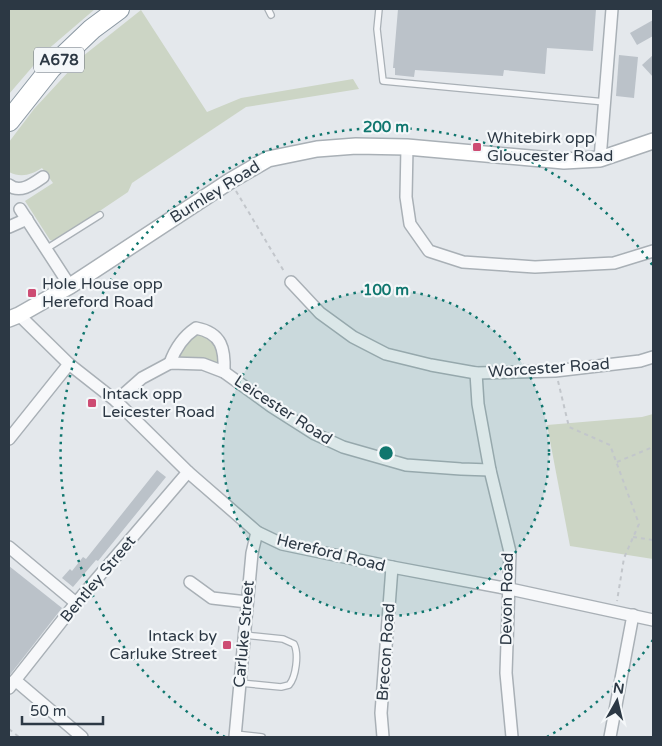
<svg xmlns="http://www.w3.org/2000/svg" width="662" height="746" font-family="'Varela Round',sans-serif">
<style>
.green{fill:#ccd5c5}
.building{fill:#bbc2c9}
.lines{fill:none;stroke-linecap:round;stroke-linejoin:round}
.lane-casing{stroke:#a9b0b6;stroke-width:8}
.street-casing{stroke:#a9b0b6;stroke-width:14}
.secondary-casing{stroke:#a9b0b6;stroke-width:18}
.highway-casing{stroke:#8b98a2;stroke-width:22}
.path{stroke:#c2c6cb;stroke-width:2;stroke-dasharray:4 4;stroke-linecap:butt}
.lane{stroke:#f7f8fa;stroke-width:5.5}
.street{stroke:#f7f8fa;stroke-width:11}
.secondary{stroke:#fff;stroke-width:15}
.highway{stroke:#fff;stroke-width:20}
.ring{fill:none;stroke:#0f766e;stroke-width:2.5;stroke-dasharray:2.5 5}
.poi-dot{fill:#cd4c73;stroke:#f4f7f9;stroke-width:2}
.labels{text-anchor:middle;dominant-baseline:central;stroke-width:4.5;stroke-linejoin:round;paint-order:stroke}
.shield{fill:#f4f7f9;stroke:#68717a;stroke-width:1}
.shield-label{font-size:15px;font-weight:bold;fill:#2c3844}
.poi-label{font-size:16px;fill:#2c3844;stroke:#f4f7f9;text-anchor:start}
.street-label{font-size:16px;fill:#2c3844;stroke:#f4f7f9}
.centre{fill:#0f766e;stroke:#f4f7f9;stroke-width:2.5}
.ring-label{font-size:15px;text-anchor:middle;font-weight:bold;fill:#0f766e;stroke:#f4f7f9;stroke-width:4.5;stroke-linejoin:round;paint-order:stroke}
</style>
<rect width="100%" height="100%" fill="#e4e8ec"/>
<!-- green -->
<g class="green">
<path d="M9,9h86l-49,42 -37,43z"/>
<path d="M141,10l66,102 34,-14 112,-19 6,10 -113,18 -114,76 -4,9 -73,49 -5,-1 -25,-39 28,-18 -11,-15c-11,7 -21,10 -33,4v-30l25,-33 49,-53z"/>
<path d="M196,328l20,8 8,36 -54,-9z"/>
<path d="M653,414v145l-83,-13 -23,-121 95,-8z"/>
</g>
<!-- building -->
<g class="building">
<path d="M398,9h198l-3,42 -46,-3 -2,26 -41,-4 -1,6 -88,-6 -1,7 -19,-2v-7h-2z"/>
<path d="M653,20v16l-16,9 -7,-12z"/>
<path d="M619,55l19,2 -4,41 -18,-2z"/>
<path d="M653,55v22l-11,-12z"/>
<path d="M157,470l9,7 -68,84 -2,-1 -23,27 -11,-9 8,-9 2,2 11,-14 3,2z"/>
<path d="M9,566l53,42 -53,68z"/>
</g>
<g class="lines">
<defs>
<g id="lane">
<path d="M268,9l3,6"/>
<path d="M379,9l-2,20 6,52 222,21"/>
<path d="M46,249l54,-34"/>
<path d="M240,683l41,4 8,-2c7,-8 10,-31 5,-41l-11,-5 -39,-4"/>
<path d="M235,734l27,3"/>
</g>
<g id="street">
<path d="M407,147l-1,50 4,27 19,27 34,11 72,5 79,-4 39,-12"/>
<path d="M600,159l12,-150"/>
<path d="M9,185c11,9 24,-1 34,-8"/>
<path d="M20,209l50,77"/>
<path d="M9,227l18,-8"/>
<path d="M291,282l29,31 33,24 33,17 45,11 45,8 79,-2 85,-10 13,-4"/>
<path d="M19,315l50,49 47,37 72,71 69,60 25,12 110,23 118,22 143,31"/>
<path d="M170,363c5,-14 14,-27 26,-35 26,5 29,21 28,44"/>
<path d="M476,373l2,31 12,66 20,82 -4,121 6,64"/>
<path d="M116,401l26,-23 28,-15 33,1 21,8 47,34 44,28 28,13 63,18 55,4 29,1"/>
<path d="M9,439l60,-75"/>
<path d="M9,547l67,56"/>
<path d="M190,582l22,16 35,4"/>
<path d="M15,680l67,57"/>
<path d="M9,688l67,-85 112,-131"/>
<path d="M235,737l17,-184 5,-21"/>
<path d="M383,737l-2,-24 11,-146"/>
<path d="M610,737l23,-122"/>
</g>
<path id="secondary" d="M9,319l10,-4 51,-29 160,-105 38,-22 49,-10 39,-3 51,1 157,14 36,-2 53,-18"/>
<path id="highway" d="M9,121l42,-53 41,-39 27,-20"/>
</defs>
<!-- lane casing -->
<use href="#lane" class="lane-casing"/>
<!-- street casing -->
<use href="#street" class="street-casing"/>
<!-- secondary casing -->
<use href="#secondary" class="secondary-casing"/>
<!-- highway casing -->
<use href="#highway" class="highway-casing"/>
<!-- path -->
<g class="path">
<path d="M236,191l49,82"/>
<path d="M558,381l11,46 41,18 29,79 -15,34 -7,43"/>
<path d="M617,462l36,-15"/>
<path d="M633,537l20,3"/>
<path d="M9,729l10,8"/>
</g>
<!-- lane -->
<use href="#lane" class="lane"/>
<!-- street -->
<use href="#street" class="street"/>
<!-- secondary -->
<use href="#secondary" class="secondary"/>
<!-- highway -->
<use href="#highway" class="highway"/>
</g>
<!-- distance rings -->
<circle cx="386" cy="453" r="163" fill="#0f766e" fill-opacity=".12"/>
<g class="ring">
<circle cx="386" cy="453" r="163"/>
<path d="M653 640A326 326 0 0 1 547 737M225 737A326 326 0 1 1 653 266"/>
</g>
<!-- markers -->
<g class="poi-dot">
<rect x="472" y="142" width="10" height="10" rx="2.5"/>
<rect x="27" y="288" width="10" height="10" rx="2.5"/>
<rect x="87" y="398" width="10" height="10" rx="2.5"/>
<rect x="222" y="640" width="10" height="10" rx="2.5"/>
</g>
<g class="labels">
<!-- shield labels -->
<rect class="shield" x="34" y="47.5" width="50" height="25" rx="4"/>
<g class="shield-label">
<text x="59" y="60">A678</text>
</g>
<!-- poi labels -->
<g class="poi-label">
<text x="487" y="138">Whitebirk opp<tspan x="487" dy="18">Gloucester Road</tspan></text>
<text x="42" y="284">Hole House opp<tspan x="42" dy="18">Hereford Road</tspan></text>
<text x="102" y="394">Intack opp<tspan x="102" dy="18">Leicester Road</tspan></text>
<text x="217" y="636" text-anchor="end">Intack by<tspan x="217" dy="18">Carluke Street</tspan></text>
</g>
<!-- street labels -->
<g class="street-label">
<text transform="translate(215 192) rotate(-32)">Burnley Road</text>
<text transform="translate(549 368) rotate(-4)">Worcester Road</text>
<text transform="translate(283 410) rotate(33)">Leicester Road</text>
<text transform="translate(331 553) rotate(14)">Hereford Road</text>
<text transform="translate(98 579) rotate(-50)">Bentley Street</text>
<text transform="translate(507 599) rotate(-89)">Devon Road</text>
<text transform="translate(244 634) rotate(-85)">Carluke Street</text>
<text transform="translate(386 652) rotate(-86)">Brecon Road</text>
</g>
</g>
<circle cx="386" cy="453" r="8" class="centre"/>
<g class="ring-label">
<text x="386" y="132">200 m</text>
<text x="386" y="295">100 m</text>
</g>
<!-- border -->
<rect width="662" height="746" fill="none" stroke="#2c3844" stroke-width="20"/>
<!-- north arrow -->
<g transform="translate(617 701) rotate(8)" stroke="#f4f7f9" stroke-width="4" paint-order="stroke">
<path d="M0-4L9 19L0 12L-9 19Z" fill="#2c3844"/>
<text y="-8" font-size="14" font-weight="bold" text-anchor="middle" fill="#2c3844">N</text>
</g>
<!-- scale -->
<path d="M22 716v8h81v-8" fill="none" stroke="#2c3844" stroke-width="2.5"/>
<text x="30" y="716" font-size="15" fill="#2c3844" stroke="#f4f7f9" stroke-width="4" paint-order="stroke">50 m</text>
</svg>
